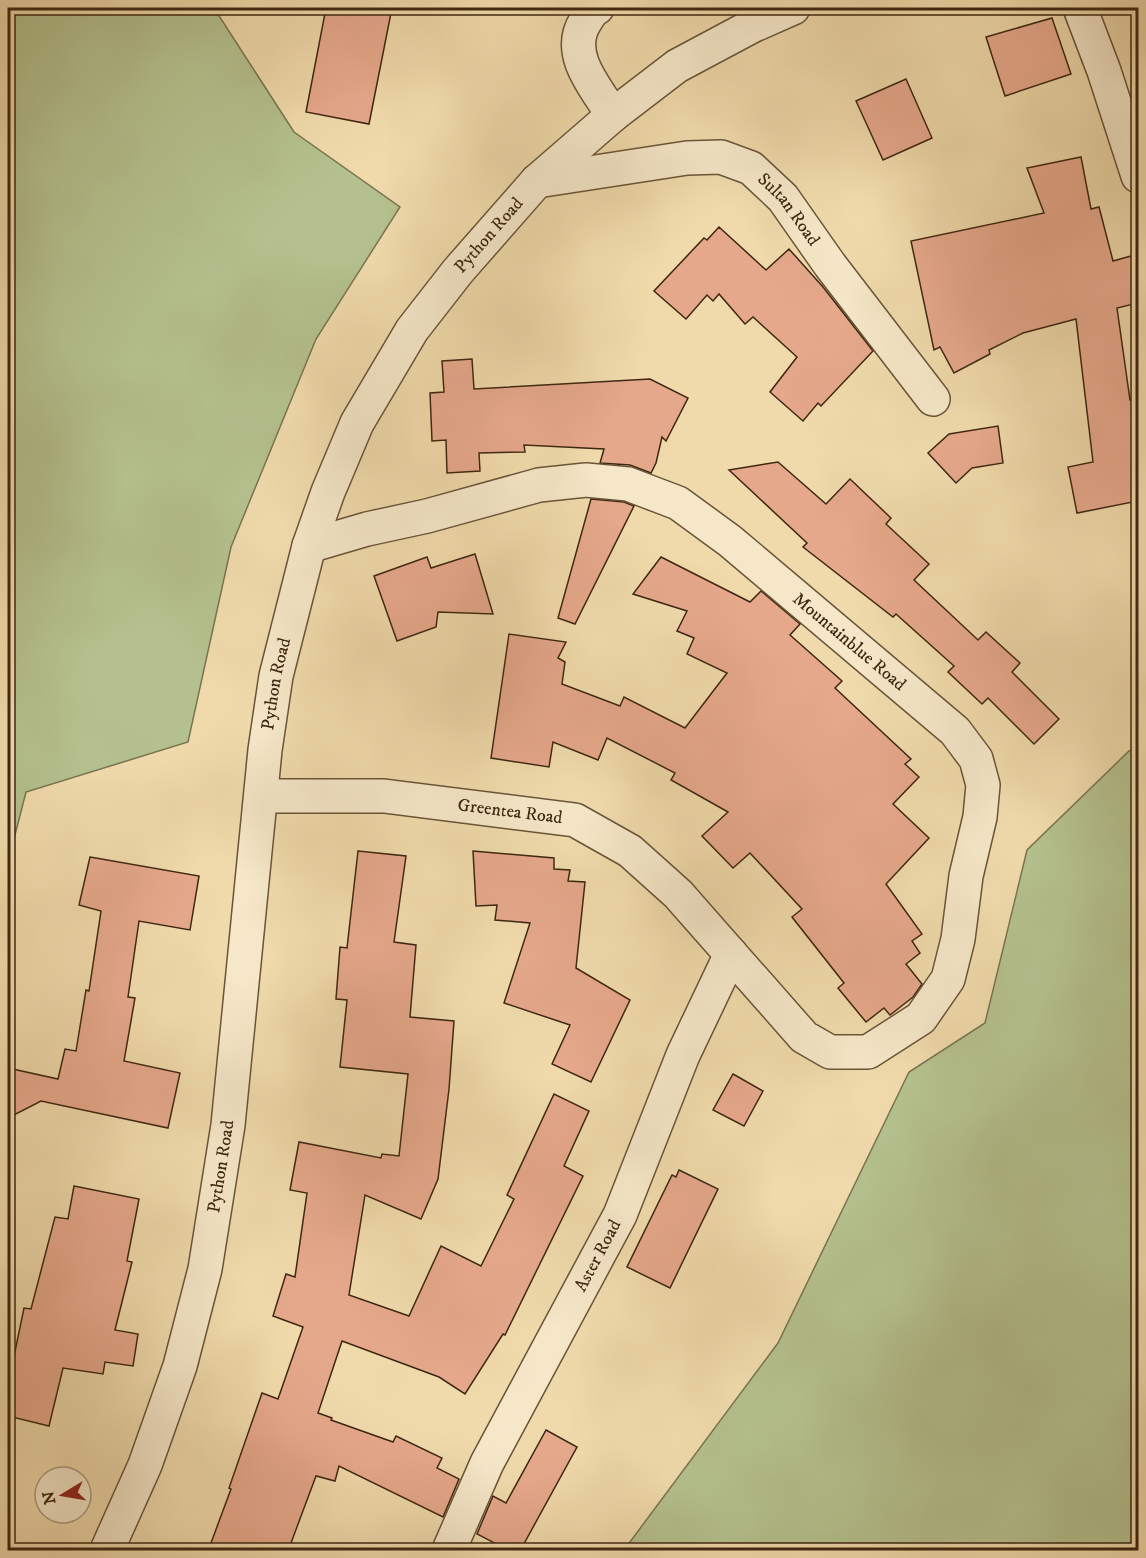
<svg xmlns="http://www.w3.org/2000/svg" width="1146" height="1558" font-family="'IM FELL DW Pica',serif">
<style>
.green{fill:#b4c18e;stroke:#797450;stroke-width:1.5}
.building{fill:#e6a88b;stroke:#3e2711;stroke-width:1.5}
.lines{fill:none;stroke-linecap:round;stroke-linejoin:round}
.minor-casing{stroke:#6a5438;stroke-width:36}
.minor{stroke:#f5e7c8;stroke-width:33}
.labels{text-anchor:middle;dominant-baseline:central;stroke-width:5;stroke-linejoin:round;paint-order:stroke}
.street-label{font-size:18px;fill:#3e2711;stroke:#f5e7c8}
</style>
<rect width="100%" height="100%" fill="#f0daab"/>
<filter id="stains"><feTurbulence type="fractalNoise" baseFrequency=".00333" numOctaves="4"/><feColorMatrix values="0 0 0 0 .2 0 0 0 0 .09 0 0 0 0 .02 0 0 0 .5 -.17"/></filter>
<radialGradient id="worn" r=".72"><stop offset=".6" stop-color="#630" stop-opacity="0"/><stop offset="1" stop-color="#630" stop-opacity=".3"/></radialGradient>
<!-- green -->
<g class="green">
<path d="M8,8h206l80,124 106,75 -84,132 -85,208 -43,195 -162,50 -18,70z"/>
<path d="M1138,748v802h-514l154,-207 131,-271 76,-49 42,-173 102,-99z"/>
</g>
<!-- building -->
<g class="building">
<path d="M326,8h66l-23,116 -63,-12z"/>
<path d="M1052,18l19,56 -66,22 -19,-59z"/>
<path d="M906,79l26,59 -49,22 -27,-59z"/>
<path d="M1081,157l10,52 8,-2 14,54 18,-5 7,29v18l-21,5 13,92 8,-1v102l-61,12 -9,-46 25,-5 -17,-143 -53,14 -34,17 1,4 -36,19 -14,-26 -6,3 -23,-109 133,-28 -17,-45z"/>
<path d="M719,227l47,43 23,-21 34,38 50,64 -52,55 -3,-3 -15,18 -33,-29 27,-35 -44,-40 -8,7 -26,-30 -6,7 -6,-6 -21,24 -32,-28 50,-53 3,2z"/>
<path d="M472,359l2,30 176,-10 38,19 -22,43 -4,-4 -6,26 -5,10 -21,-8 -30,-2 4,-14 -80,-4 1,7 -46,1 1,18 -33,2 -1,-33 -14,1 -2,-48 14,-1 -2,-31z"/>
<path d="M998,426l5,37 -31,5 -16,15 -28,-30 21,-19z"/>
<path d="M778,462l48,42 24,-25 41,39 -5,6 43,40 -15,16 64,60 8,-8 34,31 -8,9 47,47 -25,25 -46,-46 -6,6 -34,-32 6,-6 -58,-52 -3,3 -90,-70 4,-4 -78,-73z"/>
<path d="M591,499l33,3 10,4 -59,118 -17,-6z"/>
<path d="M475,554l18,60 -55,-2 -2,15 -39,14 -23,-65 53,-19 4,11z"/>
<path d="M661,557l89,45 11,-11 39,33 -10,11 52,46 -7,7 76,71 -6,5 14,13 -26,27 36,34 -43,46 36,50 -10,7 8,12 -14,11 16,20 -9,13 -23,18 -6,-7 -18,14 -28,-34 6,-5 -52,-66 10,-8 -52,-56 -17,15 -31,-32 26,-24 -57,-32 4,-7 -68,-35 -9,22 -45,-18 -4,25 -58,-9 18,-124 57,8 -8,16 7,4 -3,22 58,22 4,-9 61,31 42,-55 -40,-19 7,-16 -17,-7 10,-20 -54,-17z"/>
<path d="M358,851l48,5 -12,86 22,3 -6,72 44,4 -5,68 -11,90 -17,40 -56,-24 -16,100 60,21 32,-70 40,20 33,-67 -7,-4 47,-101 35,17 -25,55 19,10 -78,159 -2,-1 -38,60 -26,-17 -97,-36 -24,72 14,5 -1,2 62,22 3,-6 46,22 -5,10 22,11 -16,38 -104,-51 -4,15 -19,-5 -28,75h-80l23,-62 -2,-1 33,-95 16,6 25,-72 -30,-11 13,-42 9,3 12,-84 -17,-3 9,-48 82,16 1,-4 17,2 9,-82 -68,-7 7,-67 -11,-1 4,-52 7,1z"/>
<path d="M473,851l81,7v11l16,1 -2,11 17,1 -9,86 54,32 -39,82 -39,-18 18,-39 -66,-22 26,-80 -35,-3 2,-15 -21,1z"/>
<path d="M90,857l109,19 -9,54 -51,-9 -11,76 7,1 -11,63 56,12 -12,55 -127,-27 -33,17v-50l50,11 7,-30 11,2 10,-61 3,1 12,-80 -22,-6z"/>
<path d="M733,1074l30,17 -19,35 -31,-16z"/>
<path d="M679,1170l39,19 -48,99 -43,-21 45,-92 4,2z"/>
<path d="M74,1186l65,13 -12,62 5,1 -17,68 23,4 -5,32 -28,-4 -2,12 -40,-6 -14,58 -41,-10v-31l16,-77 7,1 24,-92 13,2z"/>
<path d="M546,1430l31,17 -57,104h-10l-33,-17 16,-38 13,7z"/>
</g>
<g class="lines">
<defs>
<g id="minor">
<path d="M597,8c-6,3 -8,8 -12,14 -20,32 11,66 28,93"/>
<path d="M1080,8l24,63 34,105"/>
<path id="s1" d="M537,181l150,-23 34,-1 30,11 32,30 47,67 103,134"/>
<path id="s2" d="M261,796h123l191,24 55,31 48,43 126,143 26,15h38l53,-34 27,-39 10,-40 8,-63 14,-59 3,-32 -7,-26 -21,-28 -225,-190 -52,-38 -50,-19 -42,-4 -47,5 -112,31 -60,13 -58,17"/>
<path id="s3" d="M107,1550l38,-85 35,-99 25,-97 23,-144 37,-375 11,-74 33,-130 19,-54 29,-69 55,-93 46,-59 79,-90 76,-66 64,-49 75,-40 41,-18"/>
<path id="s4" d="M449,1550l38,-87 133,-248 63,-160 48,-101"/>
</g>
</defs>
<!-- minor casing -->
<use href="#minor" class="minor-casing"/>
<!-- minor -->
<use href="#minor" class="minor"/>
</g>
<g class="labels">
<!-- street labels -->
<g class="street-label">
<text stroke="none"><textPath href="#s1" startOffset="274">Sultan Road</textPath></text>
<text stroke="none"><textPath href="#s3" startOffset="1392">Python Road</textPath></text>
<text transform="translate(849 642) rotate(40)">Mountainblue Road</text>
<text stroke="none"><textPath href="#s3" startOffset="888">Python Road</textPath></text>
<text stroke="none"><textPath href="#s2" startOffset="250">Greentea Road</textPath></text>
<text stroke="none"><textPath href="#s3" startOffset="402">Python Road</textPath></text>
<text stroke="none"><textPath href="#s4" startOffset="330">Aster Road</textPath></text>
</g>
</g>
<!-- margin -->
<rect width="1146" height="1558" fill="none" stroke="#f0daab" stroke-width="30"/>
<rect x="9" y="9" width="1128" height="1540" fill="none" stroke="#3e2711" stroke-width="3"/>
<rect x="15" y="15" width="1116" height="1528" fill="none" stroke="#3e2711" stroke-width="1.5"/>
<!-- north arrow -->
<g transform="translate(63 1495) rotate(259)"><circle r="28" fill="#f5e7c8" stroke="#ac9a7f" stroke-width="1.5"/>
<path d="M0-4.5L10 22L0 15L-10 22Z" fill="#8f2418"/>
<text y="-9" font-size="16" font-weight="bold" text-anchor="middle" fill="#3e2711">N</text>
</g>
<rect width="100%" height="100%" filter="url(#stains)"/>
<rect width="100%" height="100%" fill="url(#worn)"/>
</svg>
